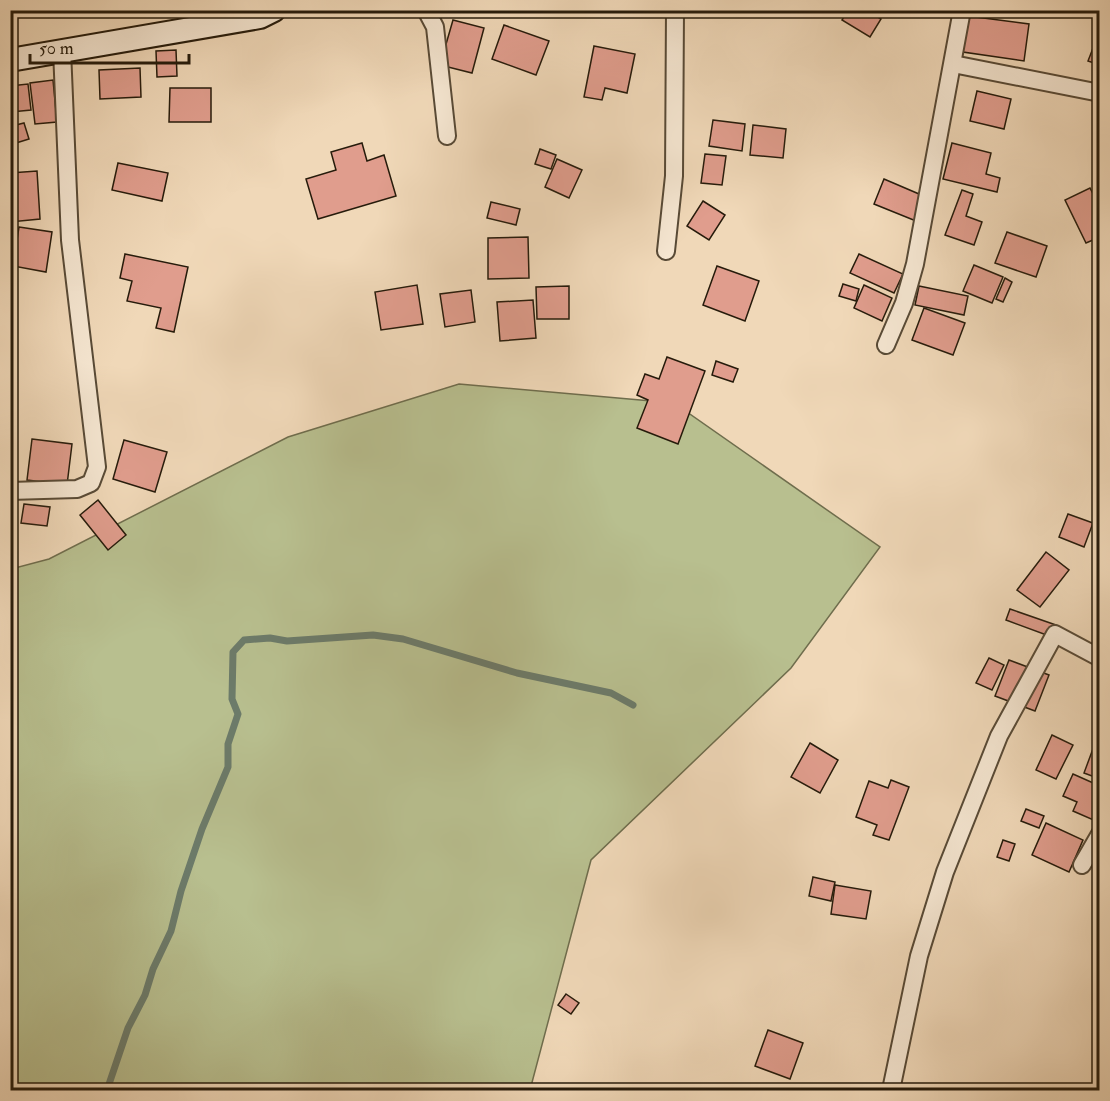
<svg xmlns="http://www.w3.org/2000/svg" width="1110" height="1101" font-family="'IM FELL Double Pica',serif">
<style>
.green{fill:#b8bf8f;stroke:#6f6d4d;stroke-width:1.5}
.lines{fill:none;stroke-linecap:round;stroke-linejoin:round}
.stream{stroke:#6c7b6a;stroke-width:7}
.building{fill:#e09d8d;stroke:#261b0b;stroke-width:1.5}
.street-casing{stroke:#584a36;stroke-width:20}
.secondary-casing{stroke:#261b0b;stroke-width:26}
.street{stroke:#f5e6d1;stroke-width:16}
.secondary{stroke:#f5e6d1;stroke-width:22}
</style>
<rect width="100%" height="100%" fill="#f0d8b8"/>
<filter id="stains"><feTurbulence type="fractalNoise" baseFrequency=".00333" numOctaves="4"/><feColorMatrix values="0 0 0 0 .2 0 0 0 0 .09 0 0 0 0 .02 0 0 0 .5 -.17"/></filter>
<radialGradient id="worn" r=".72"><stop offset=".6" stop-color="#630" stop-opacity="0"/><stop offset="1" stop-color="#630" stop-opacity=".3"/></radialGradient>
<!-- green -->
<path class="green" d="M459,384l215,19 206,144 -89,121 -200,192 -61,230h-519v-521l38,-10 239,-122z"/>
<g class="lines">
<!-- stream -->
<path class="stream" d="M107,1090l21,-62 17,-33 8,-26 18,-38 10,-40 21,-62 26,-62v-23l10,-30 -6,-15 1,-47 11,-12 26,-2 17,3 86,-6 30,4 114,34 94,20 22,12"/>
</g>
<!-- building -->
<g class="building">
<path d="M848,10h19l14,9 -11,18 -28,-17z"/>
<path d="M968,16l61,8 -5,37 -61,-9z"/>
<path d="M453,20l31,8 -12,45 -32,-8z"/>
<path d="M504,25l45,16 -13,34 -44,-16z"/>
<path d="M1100,30v35l-12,-4z"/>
<path d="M594,46l41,8 -8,39 -22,-5 -3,12 -18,-3z"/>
<path d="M176,50l1,26 -20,1 -1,-26z"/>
<path d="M140,68l1,29 -41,2 -1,-29z"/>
<path d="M53,80l4,42 -22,2 -5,-41z"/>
<path d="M28,84l3,26 -20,2 -1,-26z"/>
<path d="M170,88h41v34h-42z"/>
<path d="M977,91l34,8 -7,30 -34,-8z"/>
<path d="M713,120l32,4 -3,27 -33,-5z"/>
<path d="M24,123l5,16 -13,4 -4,-17z"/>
<path d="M753,125l33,4 -3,29 -33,-3z"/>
<path d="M362,143l5,18 17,-6 12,41 -78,23 -12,-40 30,-9 -5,-18z"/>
<path d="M952,143l39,10 -5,21 14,4 -3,14 -54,-13z"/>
<path d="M540,149l16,6 -5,14 -16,-5z"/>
<path d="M705,154l21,2 -4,29 -21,-2z"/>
<path d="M557,159l25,11 -13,28 -24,-11z"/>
<path d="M118,163l50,10 -6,28 -50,-11z"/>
<path d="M37,171l3,48 -30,3v-49z"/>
<path d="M884,179l42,18 -10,24 -42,-17z"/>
<path d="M1090,188l10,20v29l-14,6 -21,-43z"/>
<path d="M962,190l11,4 -7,22 16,6 -8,23 -29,-10z"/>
<path d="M703,201l22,14 -16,25 -22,-14z"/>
<path d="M491,202l29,7 -4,16 -29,-7z"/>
<path d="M19,227l33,5 -6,40 -33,-6z"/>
<path d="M1007,232l40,14 -11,31 -41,-14z"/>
<path d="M528,237l1,41 -41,1v-41z"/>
<path d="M125,254l63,13 -14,65 -18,-4 5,-20 -34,-7 5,-20 -12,-3z"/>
<path d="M859,254l44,20 -9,19 -44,-20z"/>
<path d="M974,265l29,12 -11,26 -29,-12z"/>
<path d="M717,266l42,15 -14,40 -42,-16z"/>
<path d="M1005,278l7,4 -9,20 -7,-3z"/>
<path d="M843,284l16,5 -3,12 -17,-5z"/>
<path d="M417,285l6,39 -42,6 -6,-38z"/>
<path d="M864,285l28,13 -10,23 -28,-13z"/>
<path d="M569,286v33h-32l-1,-32z"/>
<path d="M919,286l49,10 -4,19 -49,-10z"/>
<path d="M471,290l4,32 -30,5 -5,-33z"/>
<path d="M533,300l3,38 -36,3 -3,-39z"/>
<path d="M924,308l41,15 -12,32 -41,-15z"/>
<path d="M667,357l38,14 -27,73 -41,-16 11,-28 -11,-5 8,-21 14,5z"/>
<path d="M716,361l22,8 -5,13 -21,-7z"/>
<path d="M32,439l40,5 -5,41 -40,-5z"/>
<path d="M124,440l43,12 -12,40 -42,-13z"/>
<path d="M98,500l28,35 -18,15 -28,-35z"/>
<path d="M24,504l26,3 -3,19 -26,-3z"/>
<path d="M1068,514l25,9 -9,24 -25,-10z"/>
<path d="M1046,552l23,18 -29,37 -23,-17z"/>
<path d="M1010,609l46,16 -4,12 -46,-17z"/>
<path d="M989,658l15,7 -12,25 -16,-7z"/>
<path d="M1009,660l40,15 -14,36 -40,-15z"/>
<path d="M1052,735l21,10 -17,34 -20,-9z"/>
<path d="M1097,738l3,1v40l-16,-6z"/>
<path d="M810,743l28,17 -18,33 -29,-16z"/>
<path d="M1073,774l27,12 -2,36 -25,-11 4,-9 -14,-6z"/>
<path d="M891,780l18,7 -20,53 -16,-5 4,-10 -21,-8 13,-36 19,7z"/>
<path d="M1026,809l18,7 -5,12 -18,-7z"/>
<path d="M1046,823l37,17 -14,32 -37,-17z"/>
<path d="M1003,840l12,4 -6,17 -12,-4z"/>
<path d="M813,877l22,5 -4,19 -22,-5z"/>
<path d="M835,885l36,6 -5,28 -35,-5z"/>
<path d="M566,994l13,9 -8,11 -13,-9z"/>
<path d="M768,1030l35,13 -13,36 -35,-13z"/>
</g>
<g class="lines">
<defs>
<g id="street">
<path d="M426,10l9,17 12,109"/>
<path d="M953,64l147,29"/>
<path d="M666,251l8,-75 1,-166"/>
<path d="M886,345l18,-42 11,-39 47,-254"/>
<path d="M10,491l67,-2 14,-6 6,-16 -27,-227 -8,-190"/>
<path d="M1082,865l18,-31"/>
<path d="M891,1090l28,-134 26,-84 54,-136 56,-102 45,24"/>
</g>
<path id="secondary" d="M10,60l250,-43 14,-7"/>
</defs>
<!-- street casing -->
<use href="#street" class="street-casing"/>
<!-- secondary casing -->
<use href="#secondary" class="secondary-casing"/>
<!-- street -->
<use href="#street" class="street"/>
<!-- secondary -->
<use href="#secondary" class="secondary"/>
</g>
<!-- margin -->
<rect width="1110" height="1101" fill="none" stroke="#f0d8b8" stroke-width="36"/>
<rect x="12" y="12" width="1086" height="1077" fill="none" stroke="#261b0b" stroke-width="3"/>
<rect x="18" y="18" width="1074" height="1065" fill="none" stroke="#261b0b" stroke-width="1.5"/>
<!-- scale -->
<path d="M30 54v9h159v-9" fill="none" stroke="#261b0b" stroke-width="3"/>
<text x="39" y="54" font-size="18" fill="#261b0b" stroke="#f5e6d1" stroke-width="4.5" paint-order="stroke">50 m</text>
<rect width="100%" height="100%" filter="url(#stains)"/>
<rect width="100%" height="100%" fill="url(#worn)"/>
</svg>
